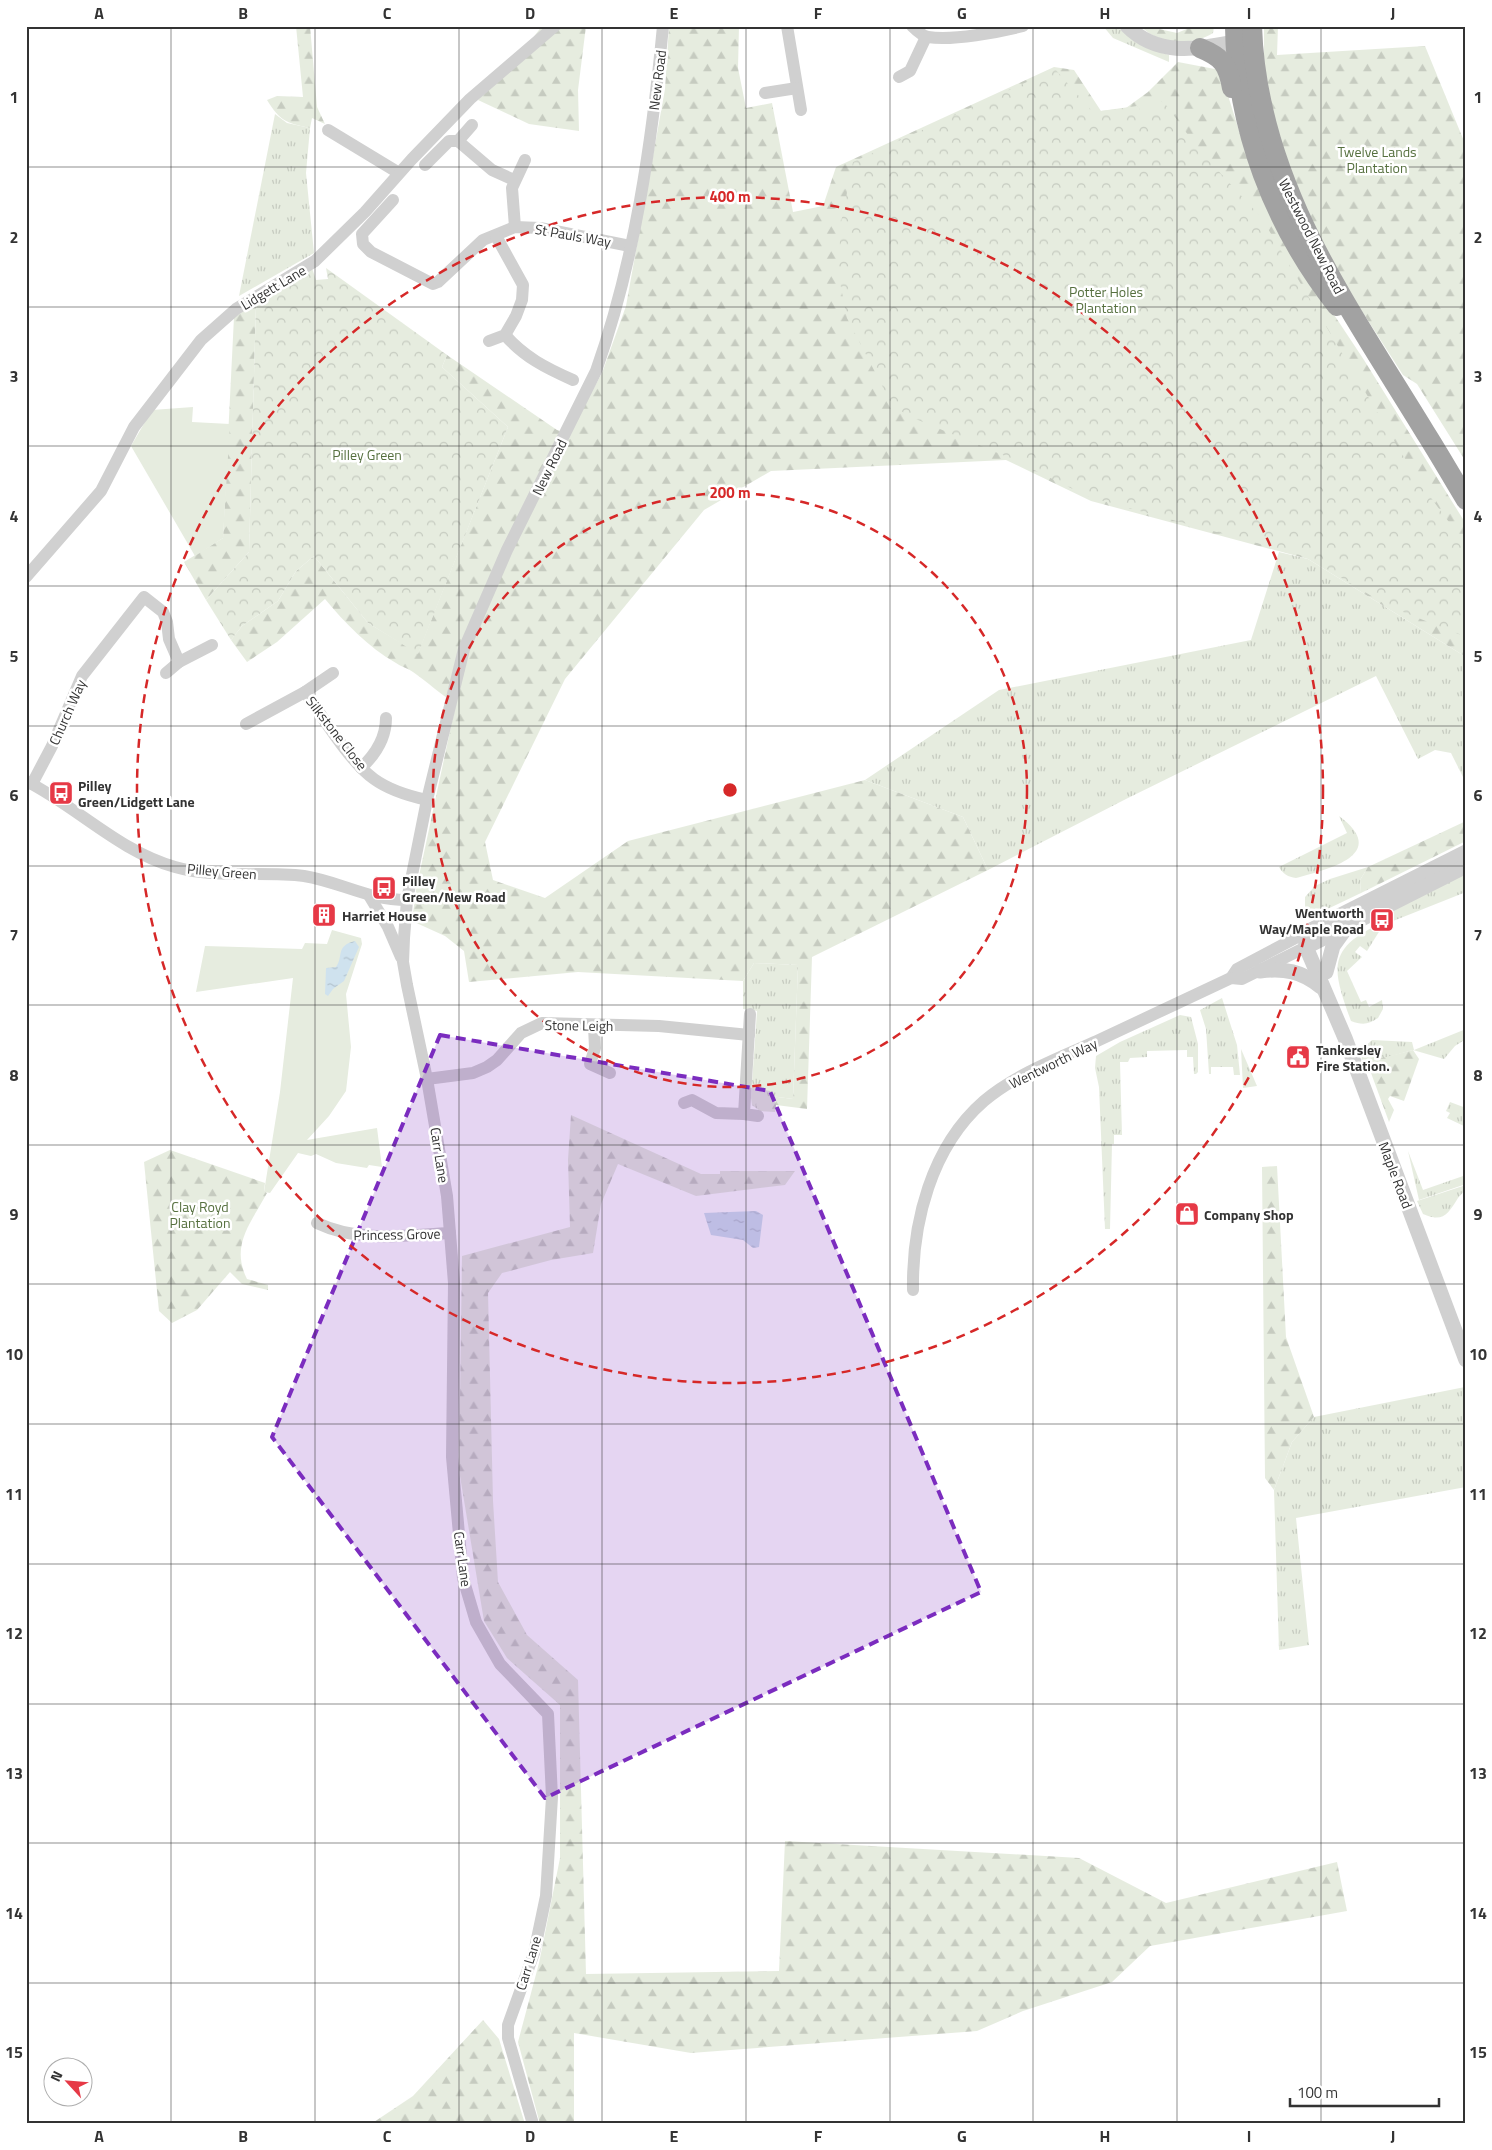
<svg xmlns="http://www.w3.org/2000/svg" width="1492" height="2150" font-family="'Titillium Web',sans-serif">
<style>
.grass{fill:url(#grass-tufts)}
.forest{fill:url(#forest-firs)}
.park{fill:url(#park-crowns)}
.garden{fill:#e6ecdf}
.water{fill:url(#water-ripples)}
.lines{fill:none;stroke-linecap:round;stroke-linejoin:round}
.minor{stroke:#d0d0d0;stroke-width:12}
.tertiary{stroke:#d0d0d0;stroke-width:15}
.trunk{stroke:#a2a2a2;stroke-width:20}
.marked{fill:#7b2cbf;fill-opacity:0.2;stroke:#7b2cbf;stroke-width:4;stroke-dasharray:10 6;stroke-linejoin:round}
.grid{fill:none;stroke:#333;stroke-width:1;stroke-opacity:0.55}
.ring{fill:none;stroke:#d62828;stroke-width:2.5;stroke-dasharray:9 6}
.labels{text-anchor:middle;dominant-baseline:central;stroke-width:5;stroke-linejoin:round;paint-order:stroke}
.street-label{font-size:14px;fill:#333;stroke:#fff}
.park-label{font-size:14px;fill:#56703f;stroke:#fff}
.poi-label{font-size:14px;font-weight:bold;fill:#333;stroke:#fff;text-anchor:start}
.centre{fill:#d62828;stroke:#fff;stroke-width:2.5}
.ring-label{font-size:15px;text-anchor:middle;font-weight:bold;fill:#d62828;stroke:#fff;stroke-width:5;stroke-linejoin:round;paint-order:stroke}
.neatline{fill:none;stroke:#333;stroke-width:2}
.grid-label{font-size:16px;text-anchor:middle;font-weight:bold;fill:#333}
</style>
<defs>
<pattern id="grass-tufts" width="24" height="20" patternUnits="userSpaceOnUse" patternTransform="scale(1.25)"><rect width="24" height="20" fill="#e6ecdf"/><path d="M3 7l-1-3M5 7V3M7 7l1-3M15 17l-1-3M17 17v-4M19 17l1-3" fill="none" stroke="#c6cbc0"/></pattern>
<pattern id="forest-firs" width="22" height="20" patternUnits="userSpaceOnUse" patternTransform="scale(1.25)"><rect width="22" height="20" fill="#e6ecdf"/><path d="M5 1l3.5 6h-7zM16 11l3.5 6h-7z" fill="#c6cbc0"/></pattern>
<pattern id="park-crowns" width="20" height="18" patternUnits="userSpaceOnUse" patternTransform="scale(1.25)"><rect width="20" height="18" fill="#e6ecdf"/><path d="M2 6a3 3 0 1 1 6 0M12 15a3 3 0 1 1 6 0" fill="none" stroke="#c6cbc0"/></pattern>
<pattern id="water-ripples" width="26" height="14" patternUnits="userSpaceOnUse" patternTransform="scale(1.25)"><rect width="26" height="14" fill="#cfe2ee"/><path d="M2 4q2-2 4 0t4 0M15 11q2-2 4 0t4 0" fill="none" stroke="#b2c2cd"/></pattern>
</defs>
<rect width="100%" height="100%" fill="#fff"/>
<!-- grass -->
<g class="grass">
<path d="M1103,26h13c16,15 32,23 53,29v7l-56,-24z"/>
<path d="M275,114l12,9 23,5 -4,45 8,80 -75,43z"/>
<path d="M1279,552l29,7 158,98v126l-15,-30 -16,-3 -17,9 -42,-83 -250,123 -138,71 -25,-53 -98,-37 134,-90 252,-50z"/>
<path d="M1339,816c51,38 -9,53 -43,62 -8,-1 -13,-4 -17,-11l68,-34z"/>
<path d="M1368,867l-8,13 1,13 -44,21h-5l-7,-5v-12l10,-11 15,-7z"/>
<path d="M1466,873v19l-83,33v-10z"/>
<path d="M1380,924l2,3 -15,24 -7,-5 -5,6 7,5 -15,14 14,31 5,-2 3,7 13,-7 1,9 -5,9c-10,7 -16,7 -27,3 -18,-50 -26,-72 29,-97z"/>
<path d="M754,963l44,2 -5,134 -23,-3 -10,15 -8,-6 -1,-7 6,-87 -14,-2v-28z"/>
<path d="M1222,998l15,47 3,30h-6l-1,-8h-22v7h-2l-3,-45 -6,-19z"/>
<path d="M1180,1015l11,2 7,27v28l-2,2h-2l-1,-17h-6v-7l-40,1v6l-17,1 -2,4h-8l2,73h-8v9h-2l-2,85h-5l-6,-142 -4,-19 1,-12 24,-14z"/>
<path d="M1466,1029v10l-11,7 -11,13 -31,-9 -46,13 2,4 -6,-2c-4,-10 1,-18 9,-25l40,2 2,8z"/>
<path d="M1241,1049l16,37 -14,2z"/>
<path d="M1450,1102l16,6v19l-19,-9 3,-5 -4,-2z"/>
<path d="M1408,1151l15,39 43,-15v9l-47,16z"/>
<path d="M1466,1185c0,6 -4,8 -8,13 -10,16 -15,25 -35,16l-6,-13z"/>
<path d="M1465,1387l1,100 -170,31 13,127 -30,5 -5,-160 18,-48 22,-25z"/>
</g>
<!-- forest -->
<g class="forest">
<path d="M296,26h14l7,81 8,17 -13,-6 -2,10c-24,-5 -30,-7 -43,-28l10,-4 26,1z"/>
<path d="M542,26h44l-8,64 1,41 -50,-7 -51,-24 51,-57z"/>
<path d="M669,26h70l-1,42 8,40 26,-5 21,109 30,-6 13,-39 218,-100 20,3 27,41 25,-3 22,-16 30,-30 42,8 32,102 51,96 61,92 102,164v133l-158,-98 -217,-58 -85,-41 -235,11 -67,39 -139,169 -80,163 8,38 52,18 83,-57 237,-61 98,37 25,53 -176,87 -5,152 -31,-4 -1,7 -15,-1 -4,-6 3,-6 11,-3 23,3 5,-134 -44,-2 -11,18 -165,-9 -109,10 -5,-31 -19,-15 -33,-15 4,-31 40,-187c-16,-8 -28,-21 -43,-31 -5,-4 -12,-5 -17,-9 -28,-16 -51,-40 -71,-64l-48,43 -30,20 -16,-22 11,-14 36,-25 18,-30 18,-15 54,67 50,30 90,-226 -66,-60 5,-12 110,75 12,4 33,-61 24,-67 39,-217z"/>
<path d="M1141,26h16l2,3 18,4 17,-7h20l-1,7c-20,13 -56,12 -72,-7z"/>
<path d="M1264,26h14l-1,29 148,-9 41,100v316l-49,-78 -14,-9 -90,-140 -44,-112 -5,-67z"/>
<path d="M256,304l-7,248 -43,48 -22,-38 39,-24 11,-221z"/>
<path d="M1466,821v20l-105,52 -1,-13 8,-13z"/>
<path d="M1413,1050l6,9 -15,42 -14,-5 -2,3 6,11 -5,12 -22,-60z"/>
<path d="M571,1115l130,59h19v-3h75l-10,14 -89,11 -78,-32 -17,40 -8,49 -42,7 -49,13 -14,20 5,208 5,81 29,53 51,45 8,294 193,-3 6,-130 294,17 87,45 171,-41 10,49 -197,35 -38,36 -89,29 -46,20 -286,22 -117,-20v91h-34l-22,-82 21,-79 21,-105v-153l-53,-47 -23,-37 -25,-151 3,-214 108,-29 -2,-67z"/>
<path d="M170,1150l95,33 -1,8 3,2c-16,30 -37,52 -20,86l21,6v5l-26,-6 -12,-12 -33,38 -25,13 -13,-12 -15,-149z"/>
<path d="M1277,1166l9,171 28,80 -22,25 -18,48 -9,-12 -3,-311z"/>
<path d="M483,2020l16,19 26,85h-154l42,-28z"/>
</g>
<!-- park -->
<g class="park">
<path d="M1055,69l38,43 44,-6 7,8 17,-13 6,5 32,44 62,67 156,262 49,66v92l-78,-31 -81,-49 -218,-60 -79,-39 -104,-43 -16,-14 -43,-83 -9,-46 3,-49 12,-61z"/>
<path d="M312,268l4,12 12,-1 -2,-11 121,87 -5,12 66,60 -90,227 -50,-31 -54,-67 -18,15 -18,30 -36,25 -11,14 -25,-40 43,-48 7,-248z"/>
</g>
<!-- garden -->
<g class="garden">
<path d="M193,407l-1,15 38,2 -7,114 -28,18 -64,-110 21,-36z"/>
<path d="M332,930l29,8 1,6 -16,50 5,53 -5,44 -17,25 -22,24 70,-12 5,39 -13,-2 -2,3 -31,-5 -20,-9 -5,2 -13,-3 -28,40 -6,-1 16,-100 13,-114 -97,14 9,-46 97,3 3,-6 22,1z"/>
</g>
<!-- water -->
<g class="water">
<path d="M355,941l4,6 -15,34 -11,8 -5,7 -3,-2 1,-26 10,-1c8,-11 -1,-21 19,-26z"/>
<path d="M756,1211l7,4 -4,32 -6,1 -10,-8 -32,-5 -7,-22z"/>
</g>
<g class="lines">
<!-- minor -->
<g class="minor">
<path d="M787,26l14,84"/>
<path d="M912,26c4,4 10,10 16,11 25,4 71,-5 95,-11"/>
<path d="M899,77l11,-6 16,-34"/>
<path d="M765,93l32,-5"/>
<path d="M472,125l-14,16 34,29 22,10"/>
<path d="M328,130l71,43"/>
<path d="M425,165l24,-24h9"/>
<path d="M393,200l-31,34 1,10 8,8 62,32 5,-2 45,-42 32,-13 25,1 90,18"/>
<path d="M515,227l-3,-39 13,-28"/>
<path d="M505,335c19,22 41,33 68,45"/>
<path d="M489,341l16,-6 11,-19 6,-16 1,-15 -27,-49"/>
<path d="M26,577l75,-86 33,-64 67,-87 35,-31 79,-48 50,-49 47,-53 58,-60 85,-73"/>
<path d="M166,673l13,-11"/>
<path d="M333,673l-28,19c18,25 44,69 69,87 15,11 35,17 53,21"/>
<path d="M246,724l59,-32"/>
<path d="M361,768c15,-14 25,-30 25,-50"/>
<path d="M26,781c50,25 94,71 149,86 42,12 86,4 129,9 37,6 64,24 103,24"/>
<path d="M32,784l20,-38 30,-70 62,-79 19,15 4,10 2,17 10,23 33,-17"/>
<path d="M370,897l18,30 13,30"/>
<path d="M1231,978l6,-9 68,-36"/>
<path d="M750,1014l-6,100 14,2"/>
<path d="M594,1026l1,22 -5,16 20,9"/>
<path d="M427,1079l46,-6 14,-6 10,-7 24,-27 21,-10 117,3 90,9"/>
<path d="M684,1103l8,-3 24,13 28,1"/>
<path d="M317,1223c42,20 88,12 133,10"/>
<path d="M913,1290c-1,-67 18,-143 71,-189 32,-27 75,-43 113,-60 45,-21 89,-42 134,-63l11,1 64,-32"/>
<path d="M533,2124l-25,-86v-13l26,-72 12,-57 6,-99 -4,-83 -48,-50 -24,-42 -13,-44 -11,-121 2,-174 -7,-87 -20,-117 -20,-94 -4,-23 1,-24 3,-38 20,-100 37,-151 43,-99 89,-179c39,-110 56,-229 67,-345"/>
</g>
<!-- tertiary -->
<g class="tertiary">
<path d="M1127,26c31,31 69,23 108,16"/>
<path d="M1305,933l1,14 39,91 121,322"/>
<path d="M1305,933l161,-81"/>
<path d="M1306,947l160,-81"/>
<path d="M1260,971c24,-3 42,0 61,16"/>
<path d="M1326,972l7,-26 13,-18"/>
</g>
<!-- trunk -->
<g class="trunk">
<path d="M1235,26c1,102 39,200 102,280"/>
<path d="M1252,26c5,156 95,278 173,406 14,22 27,45 41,68"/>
<path d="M1200,48c22,9 28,16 32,40"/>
</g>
</g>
<!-- marked area -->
<path class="marked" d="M440,1035l330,56 211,501 -436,206 -273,-361z"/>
<!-- grid -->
<path class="grid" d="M171,26v2098M315,26v2098M459,26v2098M602,26v2098M746,26v2098M890,26v2098M1033,26v2098M1177,26v2098M1321,26v2098M26,167h1440M26,307h1440M26,446h1440M26,586h1440M26,726h1440M26,866h1440M26,1005h1440M26,1145h1440M26,1284h1440M26,1424h1440M26,1564h1440M26,1704h1440M26,1843h1440M26,1983h1440"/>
<!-- distance rings -->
<g class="ring">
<circle cx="730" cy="790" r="297"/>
<circle cx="730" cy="790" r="593"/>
</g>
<!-- icons -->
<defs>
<symbol id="bus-square" viewBox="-11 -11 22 22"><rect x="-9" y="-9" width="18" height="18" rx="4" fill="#e63946" stroke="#fff"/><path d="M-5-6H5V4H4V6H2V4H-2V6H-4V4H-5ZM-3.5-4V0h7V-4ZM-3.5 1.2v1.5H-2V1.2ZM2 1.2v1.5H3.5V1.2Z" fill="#fff"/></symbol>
<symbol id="building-square" viewBox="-11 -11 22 22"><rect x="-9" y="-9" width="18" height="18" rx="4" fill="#e63946" stroke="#fff"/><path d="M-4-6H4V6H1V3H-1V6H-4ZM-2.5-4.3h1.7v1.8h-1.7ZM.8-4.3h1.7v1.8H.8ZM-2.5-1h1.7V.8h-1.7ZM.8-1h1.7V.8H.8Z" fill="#fff"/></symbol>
<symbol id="civic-square" viewBox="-11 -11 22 22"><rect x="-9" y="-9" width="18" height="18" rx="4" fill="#e63946" stroke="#fff"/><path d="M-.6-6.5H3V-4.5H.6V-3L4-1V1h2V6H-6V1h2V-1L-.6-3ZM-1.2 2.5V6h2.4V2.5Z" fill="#fff"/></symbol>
<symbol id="shop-square" viewBox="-11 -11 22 22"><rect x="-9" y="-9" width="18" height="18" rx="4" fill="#e63946" stroke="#fff"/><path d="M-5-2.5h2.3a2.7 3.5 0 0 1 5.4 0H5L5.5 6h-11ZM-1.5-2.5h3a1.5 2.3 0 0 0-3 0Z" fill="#fff"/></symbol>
</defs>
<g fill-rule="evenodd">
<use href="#bus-square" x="47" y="779" width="28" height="28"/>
<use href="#bus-square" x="370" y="874" width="28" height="28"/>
<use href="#building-square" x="310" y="901" width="28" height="28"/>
<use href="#bus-square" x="1368" y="906" width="28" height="28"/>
<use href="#civic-square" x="1284" y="1043" width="28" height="28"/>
<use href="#shop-square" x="1173" y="1200" width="28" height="28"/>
</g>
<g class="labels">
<!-- street labels -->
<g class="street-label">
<text transform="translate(657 80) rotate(-83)">New Road</text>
<text transform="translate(573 235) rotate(10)">St Pauls Way</text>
<text transform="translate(1312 236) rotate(63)">Westwood New Road</text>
<text transform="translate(273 287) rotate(-31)">Lidgett Lane</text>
<text transform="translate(549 467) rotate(-64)">New Road</text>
<text transform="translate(67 712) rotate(-66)">Church Way</text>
<text transform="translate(337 733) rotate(52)">Silkstone Close</text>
<text transform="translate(222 871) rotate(5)">Pilley Green</text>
<text transform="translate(579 1025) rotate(1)">Stone Leigh</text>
<text transform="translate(1053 1063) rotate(-26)">Wentworth Way</text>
<text transform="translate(440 1155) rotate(81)">Carr Lane</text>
<text transform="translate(1396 1175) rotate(69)">Maple Road</text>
<text transform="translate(397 1234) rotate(-1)">Princess Grove</text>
<text transform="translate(463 1559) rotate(82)">Carr Lane</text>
<text transform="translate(528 1963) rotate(-73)">Carr Lane</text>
</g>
<!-- park labels -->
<g class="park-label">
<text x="1377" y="151">Twelve Lands<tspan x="1377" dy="16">Plantation</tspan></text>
<text x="1106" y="291">Potter Holes<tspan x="1106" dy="16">Plantation</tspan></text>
<text x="367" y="454">Pilley Green</text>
<text x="200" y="1206">Clay Royd<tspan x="200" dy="16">Plantation</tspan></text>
</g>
<!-- poi labels -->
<g class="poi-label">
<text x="78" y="785">Pilley<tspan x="78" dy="16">Green/Lidgett Lane</tspan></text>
<text x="402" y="880">Pilley<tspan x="402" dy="16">Green/New Road</tspan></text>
<text x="1364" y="912" text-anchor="end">Wentworth<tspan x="1364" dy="16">Way/Maple Road</tspan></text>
<text x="342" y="915">Harriet House</text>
<text x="1316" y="1049">Tankersley<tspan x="1316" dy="16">Fire Station.</tspan></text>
<text x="1204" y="1214">Company Shop</text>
</g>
</g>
<circle cx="730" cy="790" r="8" class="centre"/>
<g class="ring-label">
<text x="730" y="202">400 m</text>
<text x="730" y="498">200 m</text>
</g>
<!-- border -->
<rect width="1492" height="2150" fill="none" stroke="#ffffff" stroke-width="55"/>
<!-- north arrow -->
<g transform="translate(68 2082) rotate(296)"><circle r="24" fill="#ffffff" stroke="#adadad"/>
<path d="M0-4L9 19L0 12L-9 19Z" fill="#e63946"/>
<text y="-8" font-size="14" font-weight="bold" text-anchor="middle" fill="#333333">N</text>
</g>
<!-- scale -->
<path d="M1290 2098v8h149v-8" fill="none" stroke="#333333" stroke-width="2.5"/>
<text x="1297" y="2098" font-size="15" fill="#333333" stroke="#ffffff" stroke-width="4" paint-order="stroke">100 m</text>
<rect x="28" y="28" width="1436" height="2094" class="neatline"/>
<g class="grid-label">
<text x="99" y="19">A</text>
<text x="243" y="19">B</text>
<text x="387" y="19">C</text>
<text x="530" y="19">D</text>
<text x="674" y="19">E</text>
<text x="818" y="19">F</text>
<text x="962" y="19">G</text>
<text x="1105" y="19">H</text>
<text x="1249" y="19">I</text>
<text x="1393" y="19">J</text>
<text x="14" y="103">1</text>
<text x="1478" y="103">1</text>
<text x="14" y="243">2</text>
<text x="1478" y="243">2</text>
<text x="14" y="382">3</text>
<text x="1478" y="382">3</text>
<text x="14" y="522">4</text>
<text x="1478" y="522">4</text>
<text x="14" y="662">5</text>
<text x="1478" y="662">5</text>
<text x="14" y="801">6</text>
<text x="1478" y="801">6</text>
<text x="14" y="941">7</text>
<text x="1478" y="941">7</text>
<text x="14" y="1081">8</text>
<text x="1478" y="1081">8</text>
<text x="14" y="1220">9</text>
<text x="1478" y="1220">9</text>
<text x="14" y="1360">10</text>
<text x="1478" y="1360">10</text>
<text x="14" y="1500">11</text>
<text x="1478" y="1500">11</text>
<text x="14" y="1639">12</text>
<text x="1478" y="1639">12</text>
<text x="14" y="1779">13</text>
<text x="1478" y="1779">13</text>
<text x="14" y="1919">14</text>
<text x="1478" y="1919">14</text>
<text x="14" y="2058">15</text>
<text x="1478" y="2058">15</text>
<text x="99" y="2142">A</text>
<text x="243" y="2142">B</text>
<text x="387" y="2142">C</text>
<text x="530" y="2142">D</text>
<text x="674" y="2142">E</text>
<text x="818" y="2142">F</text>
<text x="962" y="2142">G</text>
<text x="1105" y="2142">H</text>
<text x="1249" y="2142">I</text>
<text x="1393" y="2142">J</text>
</g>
</svg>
